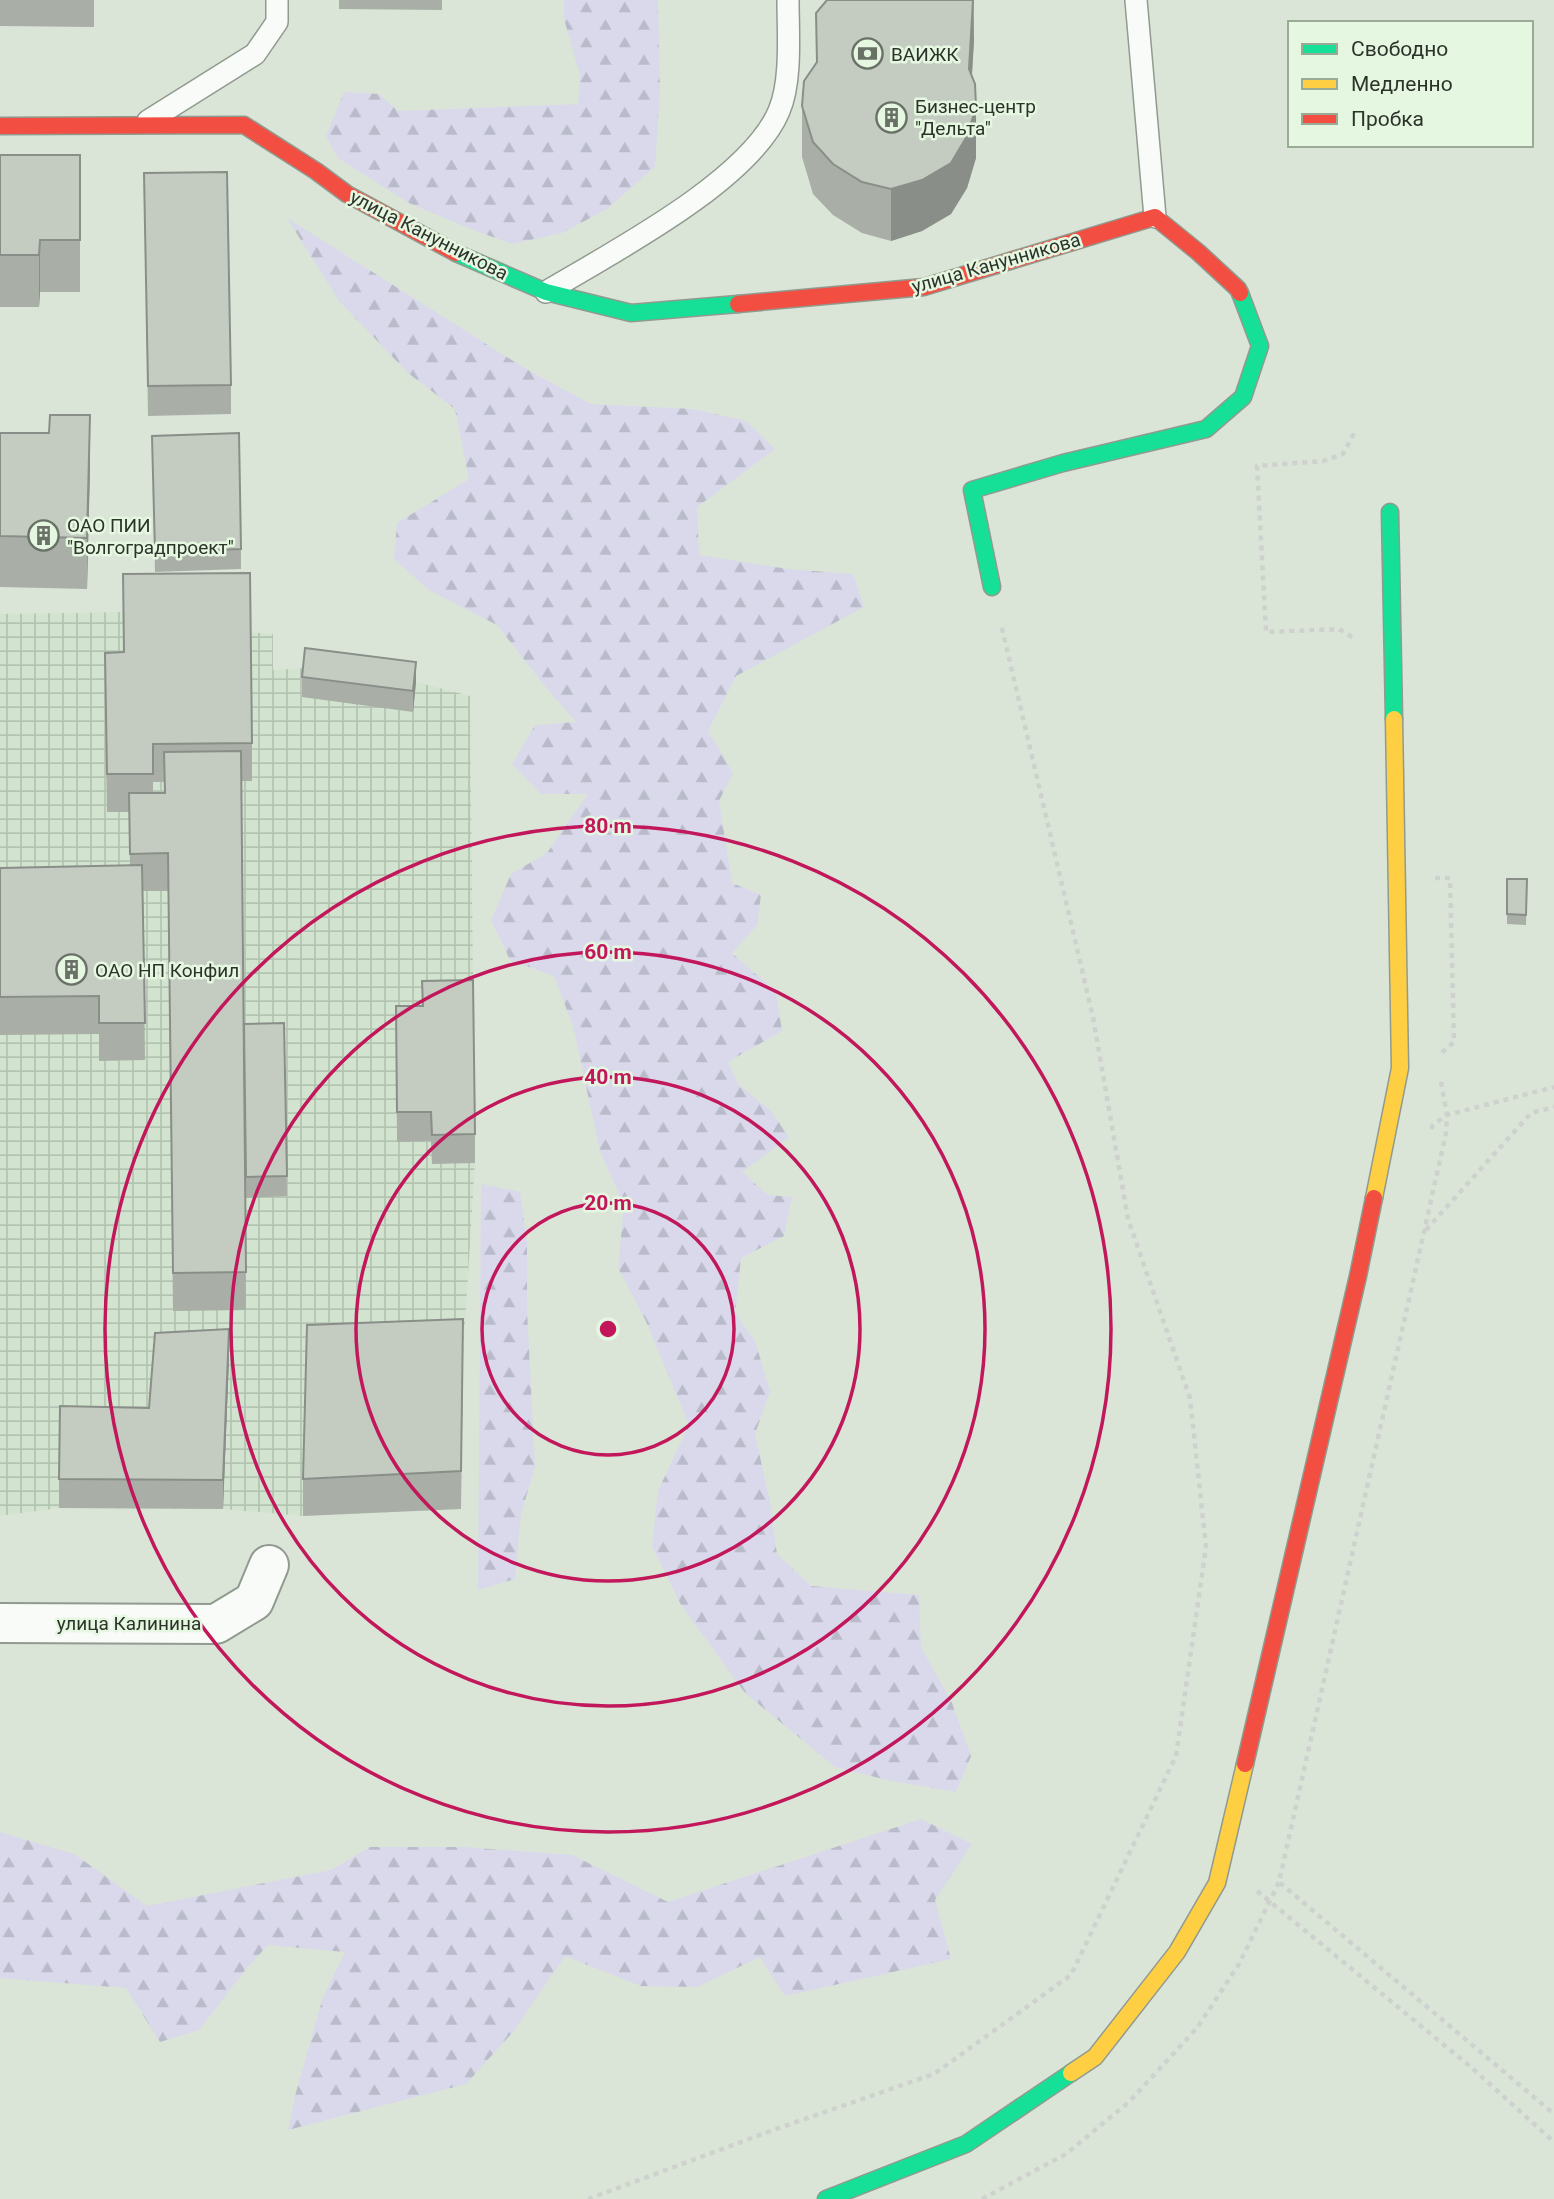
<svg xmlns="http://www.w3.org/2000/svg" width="1554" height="2199" font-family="Roboto,sans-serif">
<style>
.industrial{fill:url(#industrial-grid)}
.forest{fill:url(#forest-firs)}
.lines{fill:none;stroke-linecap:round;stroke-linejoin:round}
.lane-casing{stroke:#919a8f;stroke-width:24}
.street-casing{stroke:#919a8f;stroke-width:42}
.fast-casing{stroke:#919a8f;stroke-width:19}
.slow-casing{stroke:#919a8f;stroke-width:19}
.jam-casing{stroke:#919a8f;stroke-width:19}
.path{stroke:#ced1cd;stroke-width:4.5;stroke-dasharray:5 5;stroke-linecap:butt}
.lane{stroke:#f9fbf9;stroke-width:21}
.street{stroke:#f9fbf9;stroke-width:38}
.fast{stroke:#16e098;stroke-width:16}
.slow{stroke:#ffcf43;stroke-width:16}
.jam{stroke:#f24e42;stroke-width:16}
.wall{fill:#a9afa7;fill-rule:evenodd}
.shaded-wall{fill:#898f88}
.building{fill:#c4ccc2;stroke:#898f88;stroke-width:2}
.ring{fill:none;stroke:#c2185b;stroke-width:3.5}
.labels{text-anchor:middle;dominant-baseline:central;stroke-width:5;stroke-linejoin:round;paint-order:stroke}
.poi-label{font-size:19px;fill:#2c332a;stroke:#e5f7e0;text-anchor:start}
.street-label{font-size:19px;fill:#2c332a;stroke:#e5f7e0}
.centre{fill:#c2185b;stroke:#e5f7e0;stroke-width:3.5}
.ring-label{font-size:21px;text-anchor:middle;font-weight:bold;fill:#c2185b;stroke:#e5f7e0;stroke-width:5;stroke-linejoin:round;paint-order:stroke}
</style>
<defs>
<pattern id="industrial-grid" width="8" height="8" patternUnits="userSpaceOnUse" patternTransform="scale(1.75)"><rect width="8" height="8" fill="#d2e4cf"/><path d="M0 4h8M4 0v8" fill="none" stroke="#b4c4b2"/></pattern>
<pattern id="forest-firs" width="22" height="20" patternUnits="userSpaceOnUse" patternTransform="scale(1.75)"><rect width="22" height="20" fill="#d9d9eb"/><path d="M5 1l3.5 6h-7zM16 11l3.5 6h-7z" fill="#babbca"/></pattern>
</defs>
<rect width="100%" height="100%" fill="#dae5d8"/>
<!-- industrial -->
<path class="industrial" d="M250,610l-1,22 24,2v36l32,-2 111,14 54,14 5,467 -12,193 -2,153 -158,7 -80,-7 -164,-1 -59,8v-902z"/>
<!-- forest -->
<g class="forest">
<path d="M564,0h94l2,91 -5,76 -48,42 -45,24 -50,11 -39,-14 -64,-27 -71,-45 -12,-22 18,-44 35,2 19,17 180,-7 2,-29 -16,-56z"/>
<path d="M287,218l239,151 65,35 101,5 54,12 29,28 -78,58 2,48 89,14 65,5 11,33 -128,69 -28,55 25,42 -14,28 13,82 29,12 -4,30 -25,28 44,39 6,39 -54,31 10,22 33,27 18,26 -47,35 26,23 24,2 -8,39 -43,22 -6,55 20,28 15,50 -15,43 15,68 7,52 34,32 108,9 2,52 31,56 19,53 -15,36 -69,-12 -52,-13 -90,-74 -64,-88 -29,-59 6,-55 31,-66 -44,-106 -27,-51 6,-62 -24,-55 -27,-125 -19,-50 -44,-16 -19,-40 20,-46 36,-21 41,-59h-47l-29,-30 23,-39 41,-3 -28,-32 -51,-65 -68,-35 -35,-31 3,-36 72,-44 -14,-70 -47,-36 -69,-72z"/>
<path d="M481,1184l39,8 7,51v67l8,157 -14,47 -6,65 -37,11z"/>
<path d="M921,1819l51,25 -37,56 16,59 -166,37 -25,-39 -63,30 -56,-1 -76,-30 -52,76 -47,52 -178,46 7,-34 28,-99 22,-45 -77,-7 -22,24 -47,61 -39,12 -34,-54 -126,-10v-146l74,22 73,52 184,-36 39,-23h93l109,8 96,47z"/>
</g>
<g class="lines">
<defs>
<g id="lane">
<path d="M1136,0l19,217"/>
<path d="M148,121l107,-67 22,-32v-22"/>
<path d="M546,292c65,-39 204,-111 233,-181 13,-30 9,-79 9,-111"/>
</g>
<path id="street" d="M0,1623l216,1 38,-23 15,-36"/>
<g id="fast">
<path d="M456,253l90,39 85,21 107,-9"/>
<path d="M1390,512l4,207"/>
<path d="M992,587l-20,-97 91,-27 143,-34 37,-32 17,-51 -20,-53"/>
<path d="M826,2199l140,-55 105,-71"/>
</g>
<g id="slow">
<path d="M1374,1198l26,-130 -6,-349"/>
<path d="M1071,2073l24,-16 82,-105 40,-69 28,-119"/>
</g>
<g id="jam">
<path d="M0,126l244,-1 72,46 31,23 109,59"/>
<path d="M738,304l186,-17 231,-70 43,35 40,37 2,4"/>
<path d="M1245,1764l113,-488 16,-78"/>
</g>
</defs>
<!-- lane casing -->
<use href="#lane" class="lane-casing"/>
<!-- street casing -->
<use href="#street" class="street-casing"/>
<!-- fast casing -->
<use href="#fast" class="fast-casing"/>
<!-- slow casing -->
<use href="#slow" class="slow-casing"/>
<!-- jam casing -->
<use href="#jam" class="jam-casing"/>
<!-- path -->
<g class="path">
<path d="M1352,637l-13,-8 -73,3 -9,-166 66,-5 20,-7 11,-21"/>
<path d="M1435,878h15l4,164 -14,12"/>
<path d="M1441,1082l6,33 -1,18 -167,749 275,232"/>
<path d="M1431,1129l2,-4 14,-10 107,-28"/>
<path d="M1426,1230l105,-117 23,-6"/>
<path d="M1257,1891l215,177 82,74"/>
<path d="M588,2199l188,-70 158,-55 137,-99 105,-219 30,-209 -16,-149 -62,-179 -35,-202 -92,-393"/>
<path d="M982,2199l84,-45 63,-52 68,-74 42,-64 40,-82"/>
</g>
<!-- lane -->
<use href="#lane" class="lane"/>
<!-- street -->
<use href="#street" class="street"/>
<!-- fast -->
<use href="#fast" class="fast"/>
<!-- slow -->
<use href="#slow" class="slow"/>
<!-- jam -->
<use href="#jam" class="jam"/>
</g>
<!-- wall -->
<g class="wall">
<path d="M0,0h94v27l-94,-1z"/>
<path d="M339,0h103v10l-103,-1z"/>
<path d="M974,0v40l-2,37 4,81 -9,30 -16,26 -29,17 -31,10 -29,-8 -29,-18 -20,-21 -11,-37v-51l14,-44z"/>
<path d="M0,155h80v137h-40l-1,15h-39z"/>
<path d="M144,173l87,212v29l-83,2z"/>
<path d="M0,433l90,34 -3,122 -87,-2z"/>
<path d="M152,436l89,113v20l-86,3z"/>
<path d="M302,677l114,5 -3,30 -111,-15z"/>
<path d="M105,690l147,53v38h-11l3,243 40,-1 3,173 -41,2 -1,-36 1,148 -73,1 -5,-420h-25l2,169 -46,1v-27l-99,1v-167l130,-2 -1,-54h-22zM153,782h11l1,11h-12z"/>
<path d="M1507,879h20l-1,46 -19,-1z"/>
<path d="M422,981l53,153v29l-43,1 -1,-23 -34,1 -1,-136h26z"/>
<path d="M463,1356l-2,153 -158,7v-37z"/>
<path d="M229,1358l-6,151 -164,-1v-29l90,-71z"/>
</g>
<!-- shaded-wall -->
<g class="shaded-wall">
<path d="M973,0l1,40 -5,81v-52z"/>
<path d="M976,107v51l-9,30 -16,26 -29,17 -31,10v-52z"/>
<path d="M40,240v52l-1,15v-52z"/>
<path d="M90,415v52l-3,122v-51z"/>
<path d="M416,662v20l-3,30v-21z"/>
<path d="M229,1329v29l-6,151v-29z"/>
</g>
<!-- building -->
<g class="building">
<path d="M827,0h146l-4,69 6,15 1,23 -9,29 -16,27 -29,17 -31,9 -29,-7 -29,-18 -20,-22 -11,-36 2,-25 13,-19 -1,-49z"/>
<path d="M0,155h80v85h-40l-1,15h-39z"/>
<path d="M227,172l4,213 -83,1 -4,-213z"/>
<path d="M50,415h40l-3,123 -87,-2v-103h49z"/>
<path d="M239,433l2,116 -86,3 -3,-116z"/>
<path d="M250,573l2,170 -99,1v30h-46l-2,-121 19,-1 -1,-78z"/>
<path d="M305,648l111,14 -3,29 -111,-14z"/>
<path d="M241,751l5,521 -73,1 -5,-420 -38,1 -1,-61h36l-1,-41z"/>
<path d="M142,865l3,158h-46v-27l-99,1v-129z"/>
<path d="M1507,879h20l-1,36 -19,-1z"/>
<path d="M473,980l2,154 -43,1 -1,-23h-34l-1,-106h27l-1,-25z"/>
<path d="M284,1023l3,153 -41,1 -2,-153z"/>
<path d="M463,1319l-2,152 -158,8 4,-154z"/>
<path d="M229,1329l-6,151 -164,-1 1,-73 89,2 6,-75z"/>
</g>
<!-- distance rings -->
<g class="ring">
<circle cx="608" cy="1329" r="126"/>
<circle cx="608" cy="1329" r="252"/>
<circle cx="608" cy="1329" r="377"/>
<circle cx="608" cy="1329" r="503"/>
</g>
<!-- icons -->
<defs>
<symbol id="bank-ring" viewBox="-11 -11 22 22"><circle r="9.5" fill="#e5f7e0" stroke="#697167" stroke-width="1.5"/><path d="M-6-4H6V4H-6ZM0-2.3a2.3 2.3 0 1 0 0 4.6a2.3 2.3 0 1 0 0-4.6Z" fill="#697167"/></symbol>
<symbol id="building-ring" viewBox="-11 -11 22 22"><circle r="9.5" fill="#e5f7e0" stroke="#697167" stroke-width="1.5"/><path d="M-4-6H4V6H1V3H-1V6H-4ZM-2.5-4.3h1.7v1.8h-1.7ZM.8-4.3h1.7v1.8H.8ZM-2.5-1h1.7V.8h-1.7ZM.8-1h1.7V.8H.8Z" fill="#697167"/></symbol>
</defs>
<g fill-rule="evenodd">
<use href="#bank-ring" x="850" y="36" width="35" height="35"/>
<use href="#building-ring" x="874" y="100" width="35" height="35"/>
<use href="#building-ring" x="26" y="518" width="35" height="35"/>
<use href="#building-ring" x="54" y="952" width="35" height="35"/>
</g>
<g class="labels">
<!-- poi labels -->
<g class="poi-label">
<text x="891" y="54">ВАИЖК</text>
<text x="915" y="106">Бизнес-центр<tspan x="915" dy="22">"Дельта"</tspan></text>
<text x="67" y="525">ОАО ПИИ<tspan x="67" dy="22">"Волгоградпроект"</tspan></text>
<text x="95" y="970">ОАО НП Конфил</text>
</g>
<!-- street labels -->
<g class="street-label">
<text transform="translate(429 235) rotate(27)">улица Канунникова</text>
<text transform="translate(996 263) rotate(-16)">улица Канунникова</text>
<text x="129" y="1623">улица Калинина</text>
</g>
</g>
<circle cx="608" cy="1329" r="10" class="centre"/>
<g class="ring-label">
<text x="608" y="833">80 m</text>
<text x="608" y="959">60 m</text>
<text x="608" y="1084">40 m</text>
<text x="608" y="1210">20 m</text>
</g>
<!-- legend -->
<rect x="1288" y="21" width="245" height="126" fill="#e5f7e0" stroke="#9ba997" stroke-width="2"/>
<rect x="1302" y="44" width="35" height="10" fill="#16e098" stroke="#9ba997" stroke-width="2"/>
<text x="1351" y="56" font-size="21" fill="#2c332a">Свободно</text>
<rect x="1302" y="79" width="35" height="10" fill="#ffcf43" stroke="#9ba997" stroke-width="2"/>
<text x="1351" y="91" font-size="21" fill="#2c332a">Медленно</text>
<rect x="1302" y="114" width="35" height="10" fill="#f24e42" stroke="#9ba997" stroke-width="2"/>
<text x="1351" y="126" font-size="21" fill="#2c332a">Пробка</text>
</svg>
